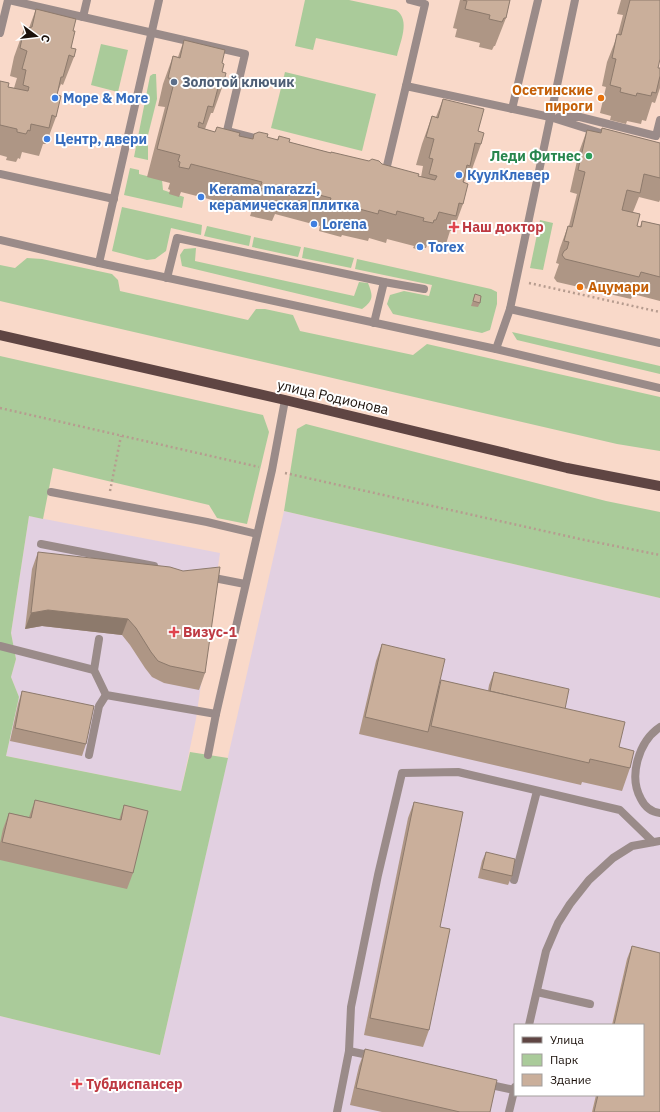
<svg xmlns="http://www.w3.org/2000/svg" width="660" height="1112" font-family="'IBM Plex Sans',sans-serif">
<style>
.medical{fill:#e2d0e1}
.green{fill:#aacb9a}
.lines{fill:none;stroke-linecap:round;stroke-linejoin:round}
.path{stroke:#b69c8f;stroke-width:2.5;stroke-dasharray:2 3;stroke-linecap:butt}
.lane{stroke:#9a8b89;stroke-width:8}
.primary{stroke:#5f4543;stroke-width:10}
.wall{fill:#ae9685}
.shaded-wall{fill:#8d7a6c}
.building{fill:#caaf9b;stroke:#8d7a6c}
.service-dot{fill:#5c6f8a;stroke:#fff;stroke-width:1.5}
.shop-dot{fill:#3f7fe0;stroke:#fff;stroke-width:1.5}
.food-dot{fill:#e8710a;stroke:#fff;stroke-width:1.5}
.leisure-dot{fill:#2e9e5b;stroke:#fff;stroke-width:1.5}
.health-dot{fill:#e0444e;stroke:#fff;stroke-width:1.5}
.labels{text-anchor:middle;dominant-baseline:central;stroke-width:4;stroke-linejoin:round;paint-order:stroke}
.service-label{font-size:14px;font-weight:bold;fill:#4e5e75;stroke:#fff;text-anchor:start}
.food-label{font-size:14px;font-weight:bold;fill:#c56008;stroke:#fff;text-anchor:end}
.shop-label{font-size:14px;font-weight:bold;fill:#366cbe;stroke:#fff;text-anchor:start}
.leisure-label{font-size:14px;font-weight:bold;fill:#27864d;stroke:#fff;text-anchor:end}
.health-label{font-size:14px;font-weight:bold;fill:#be3a42;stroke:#fff;text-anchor:start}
.street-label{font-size:14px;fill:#1a100a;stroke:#fff}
</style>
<rect width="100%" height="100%" fill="#f9d9c9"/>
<!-- medical -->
<g class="medical">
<path d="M284,511l376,87v369l-33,-8 -15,66h-97v70h81l-4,17h-592v-96l160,39z"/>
<path d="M29,516l191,37 -24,166 -15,72 -175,-35 13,-59 -8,-20 5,-18 -5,-26z"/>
</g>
<!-- green -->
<g class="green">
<path d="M305,0h44l47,10c15,10 4,32 1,46l-81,-18 -3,12 -18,-4z"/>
<path d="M101,44l27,6 -10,42 -27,-7z"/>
<path d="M285,72l91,22 -14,57 -91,-23z"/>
<path d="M153,74h3l1,25 -9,36v25l-14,-3 16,-81z"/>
<path d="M130,168l9,2v4l23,6 1,10 21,7 -2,11 -58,-13z"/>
<path d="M122,207l80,18 -1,10 -30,-7 -5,23 -11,8 -8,1 -35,-9z"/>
<path d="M540,220l13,3 -10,47 -13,-2z"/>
<path d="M207,226l44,10 -2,10 -45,-10z"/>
<path d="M254,237l47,10 -3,10 -46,-10z"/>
<path d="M304,247l50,11 -3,10 -49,-10z"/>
<path d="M196,248l-1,13 159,35 5,-14 9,1c5,13 6,17 -6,26l-180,-43 -2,-11 4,-6z"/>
<path d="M27,258l15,1 70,15 6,6 2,11 128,29 8,-11h9l28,6 7,16 113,24 14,-11 233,53v54l-43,-7 -617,-143v-36l15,3z"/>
<path d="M357,259l134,30 6,3v12l-7,26 -8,3 -89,-19 -6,-10 3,-9 14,-4 25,5 3,-11 -77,-16z"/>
<path d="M512,332l148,34v8l-143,-34z"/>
<path d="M0,356l263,59 6,17 -22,92 -30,-6 -8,-13 -156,-37 -10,51 -14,-3 -18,117 5,26 -5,18 8,20 -13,59 175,35 9,-39 38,6 -68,297 -160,-39z"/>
<path d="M306,424l300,77 54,11v86l-376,-87 13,-82z"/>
</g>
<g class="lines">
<!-- path -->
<g class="path">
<path d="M529,283l131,29"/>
<path d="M0,408l259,59"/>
<path d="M285,473l295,66 80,16"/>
<path d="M110,491l11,-55"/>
</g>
<!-- lane -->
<g class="lane">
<path d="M9,0l236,54 -18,77 36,9"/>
<path d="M83,17l4,-17"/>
<path d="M0,33l8,-33"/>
<path d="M406,86l19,-82 -15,-4"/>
<path d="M512,109l26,-109"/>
<path d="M559,117h21l76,19 4,-16"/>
<path d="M381,169l5,1 20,-84 144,31 60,19"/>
<path d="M0,174l114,25"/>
<path d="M0,240l99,23 397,86 164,39"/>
<path d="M99,263l60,-263"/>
<path d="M167,278l10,-40 207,44 40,7"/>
<path d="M510,309l150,34"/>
<path d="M374,323l10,-41"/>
<path d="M496,349l14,-40 65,-309"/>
<path d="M51,492l156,30 50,12"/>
<path d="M41,544l113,22"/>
<path d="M209,577l36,7"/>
<path d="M99,639l-5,31 12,25 110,19 56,-244 13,-70"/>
<path d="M0,646l94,24"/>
<path d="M660,727c-21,14 -32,49 -19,72 4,8 10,13 19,14"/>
<path d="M89,755l10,-49 7,-11"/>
<path d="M208,755l8,-41"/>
<path d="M514,880l23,-89"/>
<path d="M537,992l53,12"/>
<path d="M529,1025l17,-74 12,-28 12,-19 19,-24 24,-22 19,-12 28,-5"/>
<path d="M349,1051l2,-44 27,-132 24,-102 56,-1 162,38 33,32"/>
<path d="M486,1084l28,6"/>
<path d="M337,1112l12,-61 24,5"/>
<path d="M509,1112l6,-25"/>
</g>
<!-- primary -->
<path class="primary" d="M0,335l285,65 282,68 93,18"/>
</g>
<!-- wall -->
<g class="wall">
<path d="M460,0h50l-4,18 -11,28h-1l-2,4 -13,-3 1,-4 -25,-6 2,-8 -4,-1z"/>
<path d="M621,0h39l-2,68h2v20l-5,15 -3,-1 -6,19 -4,-1 -1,4 -14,-3 -1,3 -16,-4 1,-4 -11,-3 6,-26 -4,-1 5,-24 11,-28 5,-19 -6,-1z"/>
<path d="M36,9l37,22 -2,17 3,9 -11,28 -2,-1 -4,10 -1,23 -10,27h-3l-4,12 -17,-4 -2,7 -2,-1 -2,4 -10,-2 1,-3 -7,-2v-74l8,6 6,1 3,-10 -7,-2 4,-19 10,-28 5,-1z"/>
<path d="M184,40l38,23v9l1,13 -10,28h-2l-6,16 10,3 2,-5 22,9 13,3 2,-5 23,6 2,-4 10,6 42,11 51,11 39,13 2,-11 -7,-1 6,-21 10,-28 4,1 7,-18 35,32 3,13 -10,28 -3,-1 -4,11 -1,22 -10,27h-3l-4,13 -17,-4 -3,8h-2l-1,3 -10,-3 1,-2 -27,-7 -1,4 -17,-5 -1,3 -26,-6 -1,2 -22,-6 1,-5 -45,-12 -3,7 -22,-5 2,-6 -71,-18 -2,5 -10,-3 1,-4 -2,-1 2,-6 -23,-6 18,-70 -7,-1 5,-22 10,-28 5,1z"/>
<path d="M602,128l58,15v57l-1,2 -20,-5 -6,15 4,14 3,1 2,-6 18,4v76l-27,-7 -2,5 -74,-17 -3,-4 5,-14 -3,-1 4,-15 8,-22h1l8,-32 -7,-2 9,-40 8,-22 13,3z"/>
<path d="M475,294l5,9 -2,4 -7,-1z"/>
<path d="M38,552l167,121 -6,17 -35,-7 -12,-6 -7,-9 -15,-23 -8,-10 -80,-9 -17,3 7,-60z"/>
<path d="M382,644l57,42 2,-6 47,11 1,-6 5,-13 71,37 54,38 11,21 -8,23 -40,-9 -1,3 -222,-51 17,-73z"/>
<path d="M22,691l64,53 -4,12 -72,-15 8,-37z"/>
<path d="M35,800l84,20 5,-15 9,68 -6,16 -127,-29v-17l3,-14 6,-16 20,4z"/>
<path d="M414,802l26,125 -11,103 -6,17 -59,-12 44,-217z"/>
<path d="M486,852l26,24 -4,9 -30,-7 4,-17z"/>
<path d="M632,946l28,166h-68l4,-17h47v-70h-31l15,-66z"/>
<path d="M365,1049l125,63h-108l-32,-7 9,-39z"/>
</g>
<!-- shaded-wall -->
<path class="shaded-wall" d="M48,610l80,9 -6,16 -80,-9 -17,3 6,-16z"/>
<!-- building -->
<g class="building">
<path d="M463,0h47l-4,18h-2l-2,4 -13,-3 1,-4 -25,-6 2,-8z"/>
<path d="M630,0h30v59l-2,9h2v8l-4,17 -4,-1 -1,4 -14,-3 -1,3 -16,-4 1,-4 -11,-3 6,-26 -4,-1 5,-24 4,1z"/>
<path d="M36,9l40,10 -3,12h2l-4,17 5,1 -2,8 -5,-2 -6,22h-2l-4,18 4,1 -5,21 -4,-2 -3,13 -18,-4 -1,7 -2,-1 -2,4 -9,-2v-3l-17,-4v-44l9,2 -1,4 20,4 1,-4 -6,-2 3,-15 -4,-1 5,-18 -7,-3 4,-19 8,-2z"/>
<path d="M184,40l41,10 -3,13 2,1 -2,8 4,1 -3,12 -4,-1 -6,23 -5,-1 -5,18 -4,-2 -1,5 17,5 2,-5 23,6 -1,3 14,3 1,-5 5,-2 9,2 -1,3 11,3 1,-4 11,3 -1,3 42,11v-1l38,9 3,-2 7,2 3,3 37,10 -1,2 17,4 2,-4 -8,-2 4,-15 -4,-1 5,-19 -8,-2 6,-21 6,2 5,-19 41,10 -6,22 6,2 -3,11 -6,-1 -5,23 -3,-1 -4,17 5,2 -5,20 -4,-1 -3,13 -17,-4 -3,8h-2l-1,3 -10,-2 1,-3 -27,-7 -1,4 -17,-5 -1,4 -26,-7 -1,2 -22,-5 2,-6 -47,-12 -1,7 -23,-5 2,-6 -71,-18 -2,5 -10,-2 1,-5 -2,-1 2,-6 -23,-6 18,-70 -7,-1 5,-22 7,2z"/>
<path d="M602,128l58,15v35l-16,-4 -4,19 -13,-3 -5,20 18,4 -3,12 4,1 1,-6 18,4v52l-19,-5 -2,5 -74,-18 -3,-4 2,-4 3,-2 2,-7 -5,-1 4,-15 4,1 13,-55 -7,-2 9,-40 14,3z"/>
<path d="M475,294l6,2 -1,7 -7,-2z"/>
<path d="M38,552l132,15 13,4 37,-4 -15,106 -35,-7 -12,-5 -7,-9 -15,-24 -8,-9 -80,-9 -17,3z"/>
<path d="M382,644l63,15 -17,73 -63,-15z"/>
<path d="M494,672l75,17 -4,20 -75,-18z"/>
<path d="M441,680l184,42 -6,25 15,4 -4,17 -40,-9 -1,4 -158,-37z"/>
<path d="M22,691l72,15 -8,38 -71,-16z"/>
<path d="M35,800l86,20 3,-15 24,6 -15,62 -131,-31 7,-29 22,5z"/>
<path d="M414,802l49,10 -23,115 10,2 -21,101 -59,-12z"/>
<path d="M486,852l29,7 -3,17 -30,-7z"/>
<path d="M632,946l28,7v159h-66l4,-17h45v-70h-29z"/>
<path d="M365,1049l132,31 -7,32h-30l-104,-24z"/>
</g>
<!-- markers -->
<circle class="service-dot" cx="174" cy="82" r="4"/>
<g class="shop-dot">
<circle cx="55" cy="98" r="4"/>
<circle cx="47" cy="139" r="4"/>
<circle cx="459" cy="175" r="4"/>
<circle cx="201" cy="197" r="4"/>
<circle cx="314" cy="224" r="4"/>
<circle cx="420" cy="247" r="4"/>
</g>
<g class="food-dot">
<circle cx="601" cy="98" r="4"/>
<circle cx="580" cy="287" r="4"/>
</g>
<circle class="leisure-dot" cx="589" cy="156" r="4"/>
<g class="health-dot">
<path d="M452 221h4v4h4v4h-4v4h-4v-4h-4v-4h4z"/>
<path d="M172 626h4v4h4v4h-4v4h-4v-4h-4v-4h4z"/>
<path d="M75 1078h4v4h4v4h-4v4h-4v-4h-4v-4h4z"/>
</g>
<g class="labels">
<!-- service labels -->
<g class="service-label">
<text x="182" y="82">Золотой ключик</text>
</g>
<!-- food labels -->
<g class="food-label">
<text x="593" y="90">Осетинские<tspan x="593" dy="16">пироги</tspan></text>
<text x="588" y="287" text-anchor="start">Ацумари</text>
</g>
<!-- shop labels -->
<g class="shop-label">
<text x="63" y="98">Море &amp; More</text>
<text x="55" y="139">Центр, двери</text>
<text x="467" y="175">КуулКлевер</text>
<text x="209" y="189">Kerama marazzi,<tspan x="209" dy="16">керамическая плитка</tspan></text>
<text x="322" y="224">Lorena</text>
<text x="428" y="247">Torex</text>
</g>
<!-- leisure labels -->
<g class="leisure-label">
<text x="581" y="156">Леди Фитнес</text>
</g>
<!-- health labels -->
<g class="health-label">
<text x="462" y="227">Наш доктор</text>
<text x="183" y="632">Визус-1</text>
<text x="86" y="1084">Тубдиспансер</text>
</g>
<!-- street labels -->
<g class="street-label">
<text transform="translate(333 397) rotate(13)">улица Родионова</text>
</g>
</g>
<!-- legend -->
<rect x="514" y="1024" width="130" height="72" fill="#ffffff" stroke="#a39f9d"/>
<rect x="522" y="1037" width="20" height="6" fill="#5f4543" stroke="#a39f9d"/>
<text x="550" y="1044" font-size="12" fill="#1a100a">Улица</text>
<rect x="522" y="1054" width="20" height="12" fill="#aacb9a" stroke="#a39f9d"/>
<text x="550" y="1064" font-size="12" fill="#1a100a">Парк</text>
<rect x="522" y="1074" width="20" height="12" fill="#caaf9b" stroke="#a39f9d"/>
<text x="550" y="1084" font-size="12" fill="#1a100a">Здание</text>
<!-- north arrow -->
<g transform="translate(36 36) rotate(105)" stroke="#ffffff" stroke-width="3" paint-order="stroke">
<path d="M0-3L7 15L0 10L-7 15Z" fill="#1a100a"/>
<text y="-6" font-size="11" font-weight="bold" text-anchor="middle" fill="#1a100a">С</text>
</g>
</svg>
